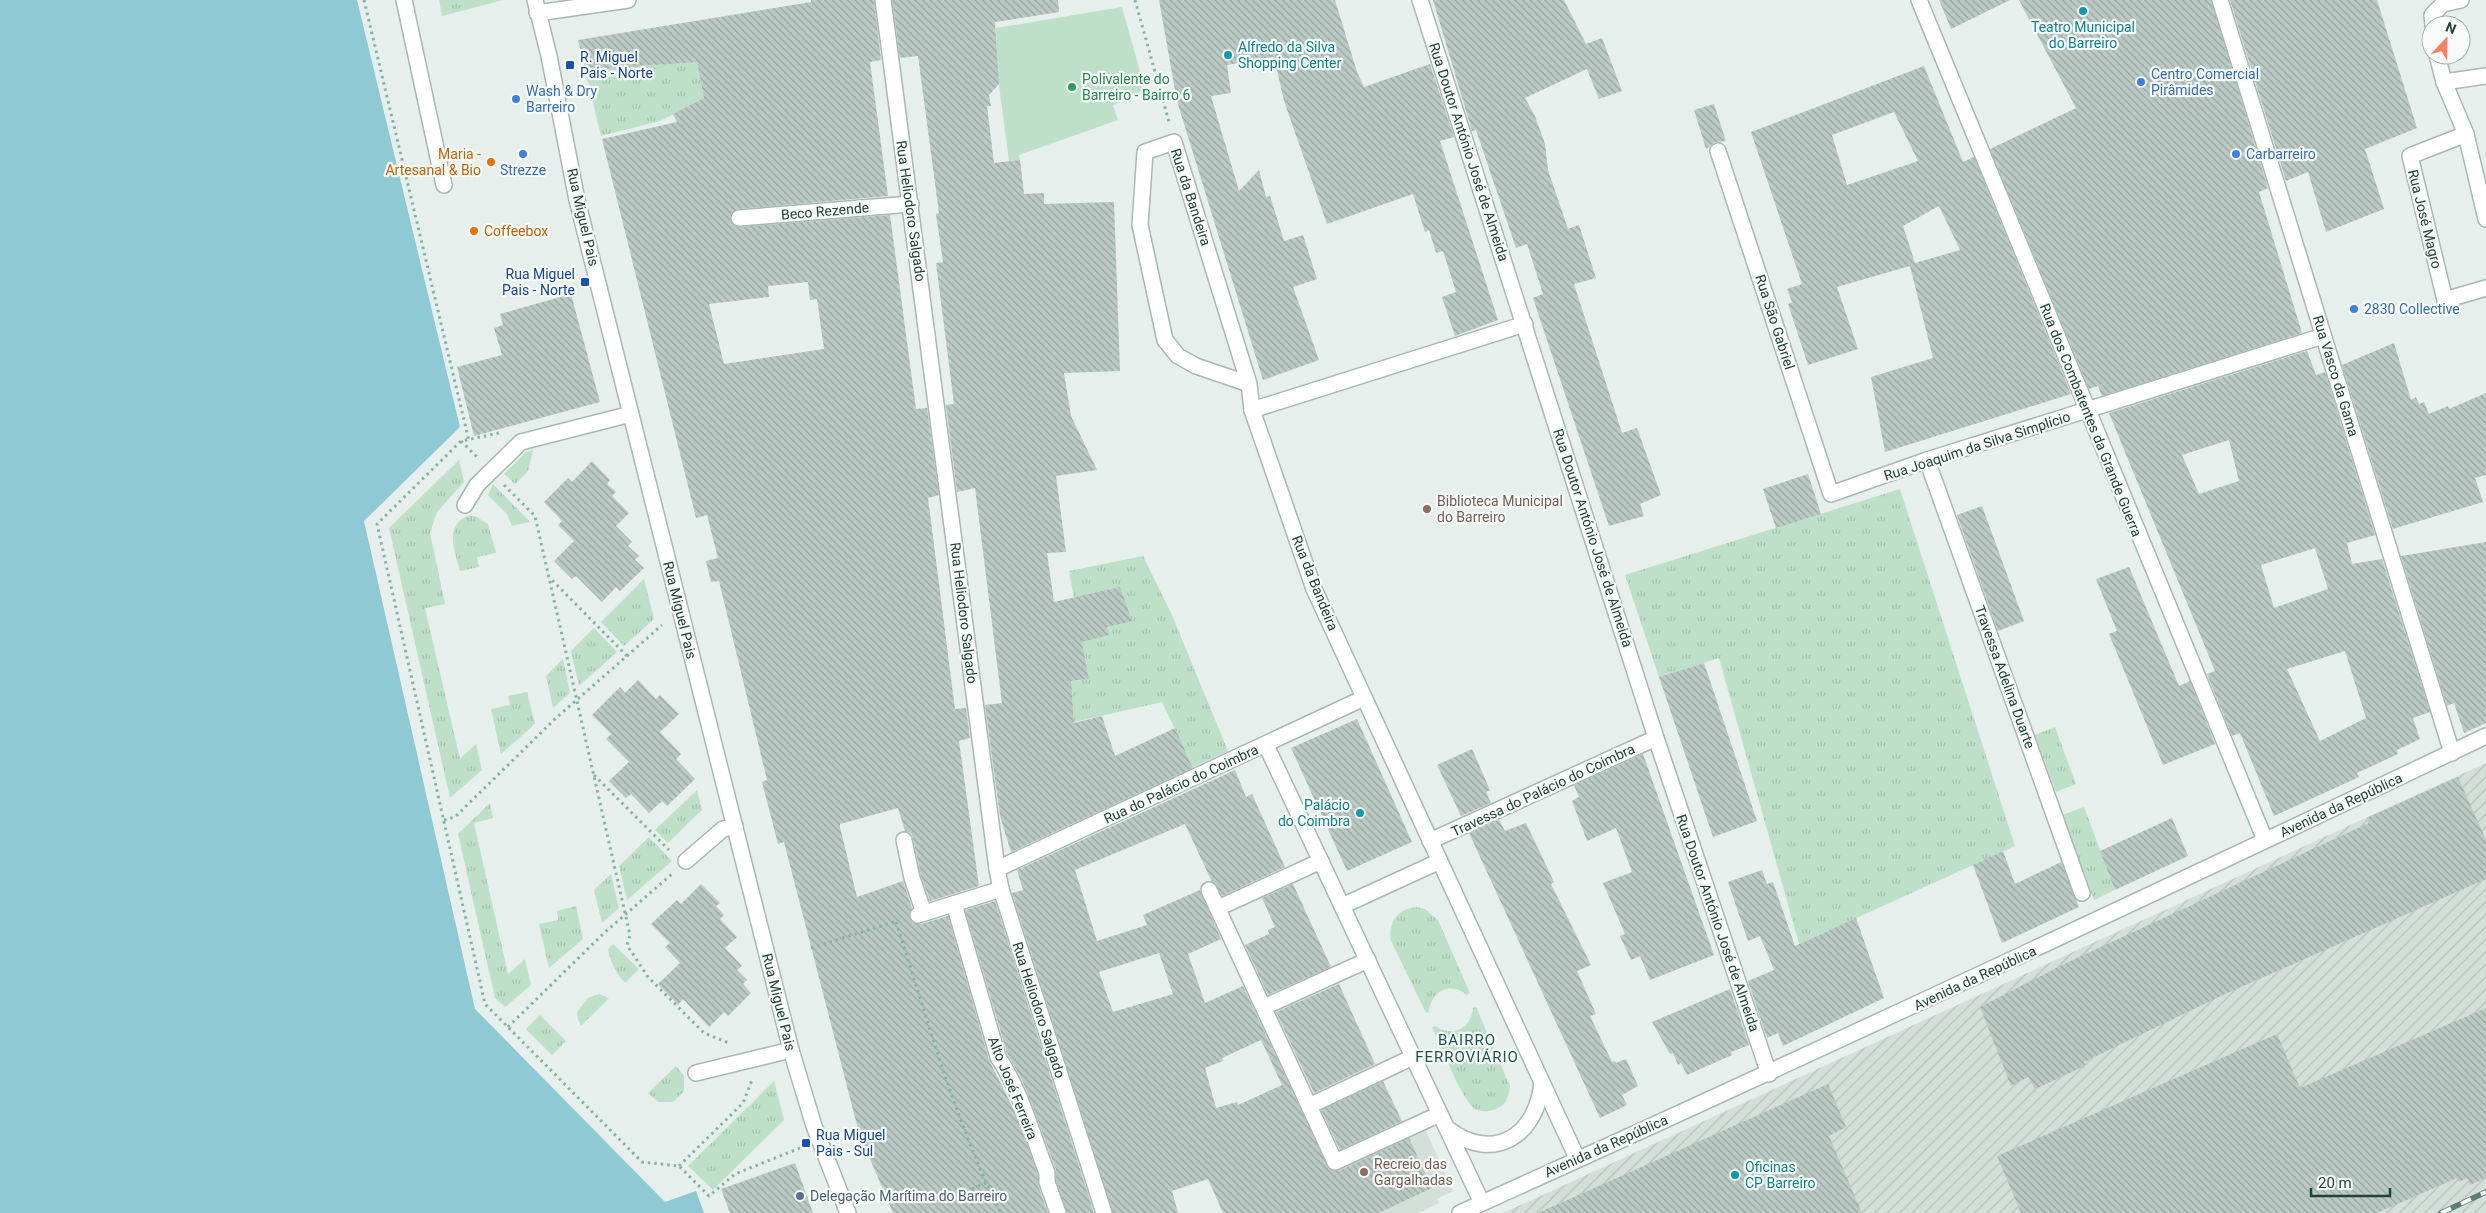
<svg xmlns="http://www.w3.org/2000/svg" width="2486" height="1213" font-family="Roboto,sans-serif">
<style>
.built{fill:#d4dfda}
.industrial{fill:url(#industrial-furrows)}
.grass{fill:url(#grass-tufts)}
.pitch{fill:#bfe0c8}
.water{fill:#8ec9d4}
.building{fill:url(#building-back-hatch);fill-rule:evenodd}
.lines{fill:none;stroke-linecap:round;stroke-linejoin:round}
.minor-casing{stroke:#a8b8b2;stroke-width:18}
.path{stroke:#86b3a5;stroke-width:3;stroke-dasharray:2.5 4;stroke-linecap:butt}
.minor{stroke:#fff;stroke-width:15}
.rail-casing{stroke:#5f7d75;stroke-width:5.5}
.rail{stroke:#f7fbf9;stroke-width:4;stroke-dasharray:11;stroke-linecap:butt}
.culture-dot{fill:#0f9aa8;stroke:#f7fbf9;stroke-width:2}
.transit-dot{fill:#1a4fb4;stroke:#f7fbf9;stroke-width:2}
.shop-dot{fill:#3f7fe0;stroke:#f7fbf9;stroke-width:2}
.leisure-dot{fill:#2e9e5b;stroke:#f7fbf9;stroke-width:2}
.food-dot{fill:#e8710a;stroke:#f7fbf9;stroke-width:2}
.education-dot{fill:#8d6e63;stroke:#f7fbf9;stroke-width:2}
.service-dot{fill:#5c6f8a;stroke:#f7fbf9;stroke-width:2}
.labels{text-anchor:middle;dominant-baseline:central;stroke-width:4.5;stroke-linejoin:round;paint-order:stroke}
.culture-label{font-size:14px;fill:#0d838f;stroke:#f7fbf9;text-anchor:start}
.transit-label{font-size:14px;fill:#164399;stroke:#f7fbf9;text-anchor:start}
.shop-label{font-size:14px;fill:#366cbe;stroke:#f7fbf9;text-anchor:start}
.leisure-label{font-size:14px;fill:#27864d;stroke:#f7fbf9;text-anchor:start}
.street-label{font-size:14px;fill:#24423a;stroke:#f7fbf9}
.food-label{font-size:14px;fill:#c56008;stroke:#f7fbf9;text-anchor:end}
.education-label{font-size:14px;fill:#785e54;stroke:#f7fbf9;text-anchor:start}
.service-label{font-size:14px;fill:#4e5e75;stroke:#f7fbf9;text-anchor:start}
.neighbourhood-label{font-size:15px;letter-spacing:1px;fill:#1f5548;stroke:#f7fbf9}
</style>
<defs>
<pattern id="industrial-furrows" width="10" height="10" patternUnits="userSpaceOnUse" patternTransform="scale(1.25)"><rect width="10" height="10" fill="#d4dfda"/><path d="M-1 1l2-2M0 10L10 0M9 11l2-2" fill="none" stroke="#b6c1bc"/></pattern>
<pattern id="grass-tufts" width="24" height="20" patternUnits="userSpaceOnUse" patternTransform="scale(1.25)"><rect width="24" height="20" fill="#bfe0c8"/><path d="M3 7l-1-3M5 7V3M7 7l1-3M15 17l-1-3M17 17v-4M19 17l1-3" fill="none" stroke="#a4c1ad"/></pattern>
<pattern id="building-back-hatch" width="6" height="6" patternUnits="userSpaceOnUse" patternTransform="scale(1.25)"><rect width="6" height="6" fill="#bbcac4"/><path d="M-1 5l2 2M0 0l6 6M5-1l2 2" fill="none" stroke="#98a6a0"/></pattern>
</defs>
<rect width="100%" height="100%" fill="#e6efeb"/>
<!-- built -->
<path class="built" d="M1425,1129l28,62 -16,8 2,4 -20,10h-151l41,-53 17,-4 7,14z"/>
<!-- industrial -->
<path class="industrial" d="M2486,763v450h-983z"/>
<!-- grass -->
<g class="grass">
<path d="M439,0h64l-61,16z"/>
<path d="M697,61l8,37 -45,23 -59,15 -16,-66z"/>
<path d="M533,450l-5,21 -13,13 -11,-10 22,-22z"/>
<path d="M459,460l5,22 -27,30 -7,21 15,71 -20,4 35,151 16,-15 6,26 -32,28 -61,-270z"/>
<path d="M493,484l37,38 -18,4 -5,-12 -19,-19z"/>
<path d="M1900,489l115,357 -216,98 -80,-286 -60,19 -34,-102z"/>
<path d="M467,516h8l13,8 8,29 -19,4 2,10 -19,4c-5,-20 -16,-44 7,-55z"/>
<path d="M1143,556l29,59 56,136 -35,16 -31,-65 -88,20 -2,-27 -71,-4 88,-12 -20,-108z"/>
<path d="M644,579l10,40 -30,27 -23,-24z"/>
<path d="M594,628l23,24 -38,34 -8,-35z"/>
<path d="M563,659l7,34 -17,15 -7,-32z"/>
<path d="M527,692l8,32 -34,30 -10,-45 19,-4 -2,-9z"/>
<path d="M2055,727l21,57 -20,8 -21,-57z"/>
<path d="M697,790l5,20 -34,33 -13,-13z"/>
<path d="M490,803l3,15 -19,5 34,151 17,-15 6,26 -26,22 -10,-9 -37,-164z"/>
<path d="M2084,807l31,83 -21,10 -32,-85z"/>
<path d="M649,837l23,24 -45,39 -8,-34z"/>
<path d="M611,874l8,34 -17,15 -8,-33z"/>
<path d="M576,906l7,33 -34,29 -10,-44 19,-4 -1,-9z"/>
<path d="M1417,907l8,2 13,11 32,73 -3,2c-17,-14 -36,-4 -38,17l-3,1 -35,-72c-3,-20 7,-32 26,-34z"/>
<path d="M613,944l26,25 -14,14c-10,-11 -14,-20 -17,-34z"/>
<path d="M599,994l10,4 -28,28 -3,-7 -1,-7 11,-14z"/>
<path d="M1476,1007l34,79c-1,9 -3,18 -12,22 -7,4 -16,4 -23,1 -13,-8 -35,-66 -43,-82l3,-1c17,12 36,3 38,-18z"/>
<path d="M540,1015l26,26 -14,14 -26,-26z"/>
<path d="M676,1066l8,10v15l-11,11h-15l-10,-9z"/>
<path d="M774,1081l10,39 -71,70 -25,-24z"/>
</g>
<!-- pitch -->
<path class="pitch" d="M1122,7l24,86 -33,12 5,15 -99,35 1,5 -11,1 -11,-83 -2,-50z"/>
<!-- water -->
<path class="water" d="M0,0h357l103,427 -96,94 111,488 190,193 31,-11 8,22h-704z"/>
<!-- building -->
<g class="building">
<path d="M811,0h63l7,60 -11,2 18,134 -150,13 -7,5 -1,5 5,7 5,1 150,-12 26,194 11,-1 12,87 -11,3 27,211 11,-1 4,30 -11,3 20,145 -49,15 -9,-25 -8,-38 -2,-5 -6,-2 -7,-23 -58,16v3l17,70 46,-16 9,27 -3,5 3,9 9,2 27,-8 41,144 28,56 21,59v10l10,28h-155l-34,-80 -75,-291 -6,2 -16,-62 5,-2 -48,-199 -8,1 -5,-21 12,-3 -11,-43 -11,3 -94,-379 75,-17 -4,-8 31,-16 -7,-36 -112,8 -7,-30 233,-38zM808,282l2,18 7,-1 7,50 -100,15 -15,-60 60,-7 -1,-11z"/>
<path d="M892,0h166l1,12 -64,10 4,62 -10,11 2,11h-4l7,57 26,-3 4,34 20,-1v11l70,-2 6,169 -56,2 7,43 26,54 -41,6 10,76 -19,1 7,49 66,-15 12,34 -25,6 2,8 -27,7 7,37 -18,2 3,42 28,-7 13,40 60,-28 18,40 -182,84 -11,-36 -15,-111 17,-2 -27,-215 -18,4 -11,-87 8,-1 -18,-141 7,-1 -7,-48 3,-1 -21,-157 -18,2z"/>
<path d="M1159,0h176l22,72 7,15 66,-23 24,73 -14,4 58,179 -43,16 -13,-39 14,-5 -13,-41 -7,2 -7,-23 -4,2 -12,-38 -86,30 -43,-123 -10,-44 -47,8 4,28 -20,3 28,95 20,-21 7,27 4,-1 14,45 19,-6 14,44 -24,8 26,73 -56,20 -86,-279z"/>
<path d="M1433,0h131l22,44 16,-6 20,53 -23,8 -12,-30 -62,29 10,18 10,28 3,26 20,59 11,-4 17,53 -22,6 48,149 15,-5 24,67 -21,9 4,12 -35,10 -76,-228 10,-4 -16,-50 -11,4 -40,-118 -4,1z"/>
<path d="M1939,0h71l-59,29z"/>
<path d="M2019,0h192l57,188 -9,4 43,141 -200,63 -4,-10 -9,3 -99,-240 86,-41z"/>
<path d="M2230,0h147l40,128 -52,21 19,60 -58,23 -18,-60 -22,9z"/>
<path d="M1924,66l39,96 11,-5 97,237 -186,58 -14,-75 62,-19 -23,-92 -73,21 21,62 -50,16 -20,-61 4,-2 -5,-13 15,-5 -51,-152zM1894,112l24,49 -71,24 -15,-50zM1939,206l21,44 -45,13 -12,-37z"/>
<path d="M1714,104l12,37 -11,1 -9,7 -12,-39z"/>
<path d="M571,294l29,108 -126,34 -17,-69 45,-12 -8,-27 9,-3 -3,-11z"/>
<path d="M2394,343l17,57 5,-3 3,7 5,-2 5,12 19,-8 1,3 37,-16v82l-11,3 8,24 -90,27 -51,-164z"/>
<path d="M2307,351l9,24 9,-3 50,163 -28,8 5,21 30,-5 48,153 -17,6 7,21 -23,11 1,4 -41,19 2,4 -85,39 -34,-83 -8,3 -25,-62 8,-3 -106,-258zM2229,440l10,41 -40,13 -17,-39zM2315,548l13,41 -54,19 -13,-43zM2345,651l21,67 -46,23 -33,-72z"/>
<path d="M592,461l18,19 -3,4 9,8 -4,4 17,17 -13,13 16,16 -4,4 11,10 -4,4 9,8 -24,23 -4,-4 -14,15 -26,-26 -4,3 -18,-18 20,-20 -16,-16 4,-4 -18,-19 24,-24 4,4z"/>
<path d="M1808,474l13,40 -45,14 -13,-39z"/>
<path d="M1982,506l42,115 -26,10 -41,-116z"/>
<path d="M2486,542v181l-22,10 -10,-30 -7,3 -46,-150z"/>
<path d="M2129,567l50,119 11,-5 25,63 -52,21 -54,-131 8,-3 -21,-52z"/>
<path d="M1704,663l53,158 -44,16 -54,-160z"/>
<path d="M638,680l18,19 4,-4 19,19 -19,18 21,22 -5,5 19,20 -28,27 -5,-5 -13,12 -18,-19 -5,4 -17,-17 20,-19 -23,-23 5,-5 -19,-19 28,-28 5,6z"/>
<path d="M1357,719l55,123 -65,29 -56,-123z"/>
<path d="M1472,749l18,41 -4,2 5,11 -30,13 -24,-51z"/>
<path d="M1643,754l71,201 -64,25 -10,-24 -9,4 -11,-24 5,-2 -22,-51 29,-11 -16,-44 -29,13 -15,-40 7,-4 -5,-12z"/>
<path d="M1235,770l11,27 6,-3 33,73 -63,29 -10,-14 -27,-58 -110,46 22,71 50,-16 -4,-10 57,-25 21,49 -33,15 17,49 38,-17 86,183 10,2 70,-33 23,50 -53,25h-156l-15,-34 -36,12 6,22h-65l-101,-320 11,-3 -6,-20zM1159,953l14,41 -60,18 -14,-40zM1261,1040l21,45 -44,20 -1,-3 -21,6 -11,-40 18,-7 -1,-3z"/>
<path d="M2458,777l28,63v39l-263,116 -139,67 1,4 -50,23 -7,-12 -17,9 -31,-79 84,-43 305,-141 -3,-5z"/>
<path d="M2172,818l16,38 -73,34 -15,-39z"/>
<path d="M1499,820l6,11 21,-8 28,59 -3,2 40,81 -14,6 19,43 -6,2 22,46 3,-1 1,2 10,-4 12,27 -16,9 5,10 -27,13 -131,-285z"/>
<path d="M2003,851l12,33 46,-22 18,45 -77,36 -29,-78z"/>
<path d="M1762,870l5,14 6,-2 22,64 61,-28 28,80 -101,48 -5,-13 -11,5 -19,-57 26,-11 -14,-34 -12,5 -20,-59z"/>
<path d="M701,884l19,19 -4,3 8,9 -4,4 17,18 -12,11 17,18 -5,4 10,10 -4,4 8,9 -23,23 -4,-4 -15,15 -26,-28 -5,6 -20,-21 22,-21 -15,-16 5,-4 -19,-19 26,-24 4,4z"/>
<path d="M1293,884l38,83 -63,28 -23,-50 24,-11 -1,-4 7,-3 -13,-29z"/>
<path d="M995,901l99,312h-27l-11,-33v-10l-22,-60 -12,-30 -15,-27 -42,-143z"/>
<path d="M1339,984l36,80 -61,29 -38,-81z"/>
<path d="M1730,989l19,56 -18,7 1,3 -45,20 -6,-12 -3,2 -5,-12 -3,1 -18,-32z"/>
<path d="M2486,1008v170l-16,7 -3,-7 -8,4 -2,-4 -80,35h-356l-24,-57 280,-122 23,54z"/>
<path d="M1383,1081l19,40 -62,29 -19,-40z"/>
<path d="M1828,1084l18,43 -17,9 33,77h-324z"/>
<path d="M795,1163l18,50h-83l-9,-24z"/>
</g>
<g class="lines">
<defs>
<g id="minor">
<path d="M404,0l40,185"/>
<path d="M535,0l14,56 28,144 214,850 23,76 34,87"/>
<path d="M883,0l114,869 4,20 103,324"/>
<path d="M1420,0l236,738 113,336"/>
<path d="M1919,0l346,840"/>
<path d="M2220,0l232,753"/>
<path d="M537,13l91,-13"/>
<path d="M2433,25l-1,-10 11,-11 18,-4"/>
<path d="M2437,55l7,27 22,52"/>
<path d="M2444,82l42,-6"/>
<path d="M1718,151l113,343 96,-34 396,-124"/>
<path d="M739,218l172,-14"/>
<path d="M2486,219l-20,-85 -56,22 35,144 41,-12"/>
<path d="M1249,384l-53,-18 -18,-10 -13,-16 -25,-115 5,-73 29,-10 75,242 3,26 62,179 263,569"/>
<path d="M1252,410l273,-86"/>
<path d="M1927,460l155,433"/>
<path d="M465,505l12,-20 44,-43 110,-28"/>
<path d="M1266,745l216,458"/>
<path d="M904,840l8,38 12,35"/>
<path d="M1430,841l226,-103"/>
<path d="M686,861l37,-32 12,-3"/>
<path d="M997,869l367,-171"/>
<path d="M1209,890l126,272 105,-48"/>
<path d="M954,904l44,153c23,34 34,77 49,116v9l11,31"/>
<path d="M1342,906l98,-45"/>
<path d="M1218,908l103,-47"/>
<path d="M918,915l83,-26"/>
<path d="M1264,1007l104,-47"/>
<path d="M696,1073l95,-23"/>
<path d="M1309,1106l104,-49"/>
<path d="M1448,1129c45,34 88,8 94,-46"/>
<path d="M1460,1213c344,-155 685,-315 1026,-477"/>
</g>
</defs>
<!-- minor casing -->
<use href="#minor" class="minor-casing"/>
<!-- path -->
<g class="path">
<path d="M364,0l105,441"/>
<path d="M1135,0l34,122"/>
<path d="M499,433l-38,8 -84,83 108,480 157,158 37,4 30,30 26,-22 65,-26"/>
<path d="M461,441l16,16"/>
<path d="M504,485l31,31 95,419 -3,10 21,32 56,56 25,10"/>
<path d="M627,656l35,-31"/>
<path d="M594,775l75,75"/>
<path d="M444,820l11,-3 101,-99 71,-62 -77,-78"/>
<path d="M896,922c32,98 58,198 105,291"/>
<path d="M811,948l86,-27"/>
<path d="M508,1027l96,-94 68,-59"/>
<path d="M679,1166l64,-63 9,-23"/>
<path d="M972,1189l14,-6"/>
</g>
<!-- minor -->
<use href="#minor" class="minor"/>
<defs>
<path id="rail" d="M2441,1213l45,-21"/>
</defs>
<!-- rail casing -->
<use href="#rail" class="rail-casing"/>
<!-- rail -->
<use href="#rail" class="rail"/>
</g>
<!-- markers -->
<g class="culture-dot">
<circle cx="2083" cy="11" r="5"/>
<circle cx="1228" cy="55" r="5"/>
<circle cx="1360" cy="813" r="5"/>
<circle cx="1735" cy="1175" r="5"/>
</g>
<g class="transit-dot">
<rect x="565" y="60" width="10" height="10" rx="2.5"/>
<rect x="580" y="277" width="10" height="10" rx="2.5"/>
<rect x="801" y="1138" width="10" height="10" rx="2.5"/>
</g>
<g class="shop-dot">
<circle cx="2141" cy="82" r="5"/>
<circle cx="516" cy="99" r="5"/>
<circle cx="523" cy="154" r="5"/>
<circle cx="2236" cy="154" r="5"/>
<circle cx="2354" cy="309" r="5"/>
</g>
<circle class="leisure-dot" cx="1072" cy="87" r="5"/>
<g class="food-dot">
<circle cx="491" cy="162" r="5"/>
<circle cx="474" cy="231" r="5"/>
</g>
<g class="education-dot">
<circle cx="1427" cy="509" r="5"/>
<circle cx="1364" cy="1172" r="5"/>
</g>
<circle class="service-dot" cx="800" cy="1196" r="5"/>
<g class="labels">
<!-- culture labels -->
<g class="culture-label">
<text x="2083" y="27" text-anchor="middle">Teatro Municipal<tspan x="2083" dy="16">do Barreiro</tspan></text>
<text x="1238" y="47">Alfredo da Silva<tspan x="1238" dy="16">Shopping Center</tspan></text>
<text x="1350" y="805" text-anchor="end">Palácio<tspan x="1350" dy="16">do Coimbra</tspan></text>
<text x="1745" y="1167">Oficinas<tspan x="1745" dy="16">CP Barreiro</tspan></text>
</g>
<!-- transit labels -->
<g class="transit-label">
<text x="580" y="57">R. Miguel<tspan x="580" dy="16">Pais - Norte</tspan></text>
<text x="575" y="274" text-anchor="end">Rua Miguel<tspan x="575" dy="16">Pais - Norte</tspan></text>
<text x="816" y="1135">Rua Miguel<tspan x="816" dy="16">Pais - Sul</tspan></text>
</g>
<!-- shop labels -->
<g class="shop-label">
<text x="2151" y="74">Centro Comercial<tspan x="2151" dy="16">Pirâmides</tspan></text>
<text x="526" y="91">Wash &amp; Dry<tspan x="526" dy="16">Barreiro</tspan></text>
<text x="2246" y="154">Carbarreiro</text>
<text x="523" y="170" text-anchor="middle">Strezze</text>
<text x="2364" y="309">2830 Collective</text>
</g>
<!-- leisure labels -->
<g class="leisure-label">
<text x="1082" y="79">Polivalente do<tspan x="1082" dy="16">Barreiro - Bairro 6</tspan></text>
</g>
<!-- street labels -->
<g class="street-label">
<text transform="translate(1469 152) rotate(72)">Rua Doutor António José de Almeida</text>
<text transform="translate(1191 197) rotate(72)">Rua da Bandeira</text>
<text transform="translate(825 211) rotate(-5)">Beco Rezende</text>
<text transform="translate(911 211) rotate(82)">Rua Heliodoro Salgado</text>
<text transform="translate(583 217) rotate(77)">Rua Miguel Pais</text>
<text transform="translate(2425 219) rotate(76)">Rua José Magro</text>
<text transform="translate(1775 322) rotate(72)">Rua São Gabriel</text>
<text transform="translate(2336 376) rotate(73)">Rua Vasco da Gama</text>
<text transform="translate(2091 420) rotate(68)">Rua dos Combatentes da Grande Guerra</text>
<text transform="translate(1977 446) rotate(-18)">Rua Joaquim da Silva Simplício</text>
<text transform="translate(1593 538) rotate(72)">Rua Doutor António José de Almeida</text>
<text transform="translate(1315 583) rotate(68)">Rua da Bandeira</text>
<text transform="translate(680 610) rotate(76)">Rua Miguel Pais</text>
<text transform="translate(964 613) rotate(83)">Rua Heliodoro Salgado</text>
<text transform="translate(2005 677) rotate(70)">Travessa Adelina Duarte</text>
<text transform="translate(1181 784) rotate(-25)">Rua do Palácio do Coimbra</text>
<text transform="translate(1543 790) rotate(-25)">Travessa do Palácio do Coimbra</text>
<text transform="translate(2341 805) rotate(-25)">Avenida da República</text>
<text transform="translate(1718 923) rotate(71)">Rua Doutor António José de Almeida</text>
<text transform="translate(1975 978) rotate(-25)">Avenida da República</text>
<text transform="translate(779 1002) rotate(76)">Rua Miguel Pais</text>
<text transform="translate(1039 1010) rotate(72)">Rua Heliodoro Salgado</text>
<text transform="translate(1013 1088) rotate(68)">Alto José Ferreira</text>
<text transform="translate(1606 1146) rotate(-24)">Avenida da República</text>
</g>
<!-- food labels -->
<g class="food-label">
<text x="481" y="154">Maria -<tspan x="481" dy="16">Artesanal &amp; Bio</tspan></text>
<text x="484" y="231" text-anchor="start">Coffeebox</text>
</g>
<!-- education labels -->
<g class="education-label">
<text x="1437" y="501">Biblioteca Municipal<tspan x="1437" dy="16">do Barreiro</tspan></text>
<text x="1374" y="1164">Recreio das<tspan x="1374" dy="16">Gargalhadas</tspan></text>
</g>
<!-- service labels -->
<g class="service-label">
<text x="810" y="1196">Delegação Marítima do Barreiro</text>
</g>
<!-- neighbourhood labels -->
<g class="neighbourhood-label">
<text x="1467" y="1040">BAIRRO<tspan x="1467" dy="17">FERROVIÁRIO</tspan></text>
</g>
</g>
<!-- north arrow -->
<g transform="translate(2446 40) rotate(22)"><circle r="24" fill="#f7fbf9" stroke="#a3b1ad"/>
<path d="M0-4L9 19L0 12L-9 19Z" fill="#f4845f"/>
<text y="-8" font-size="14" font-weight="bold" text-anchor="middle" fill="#24423a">N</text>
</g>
<!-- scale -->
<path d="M2311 1188v8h79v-8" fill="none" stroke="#24423a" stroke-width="2.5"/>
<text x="2318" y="1188" font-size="15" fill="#24423a" stroke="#f7fbf9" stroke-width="4" paint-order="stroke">20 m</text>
</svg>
